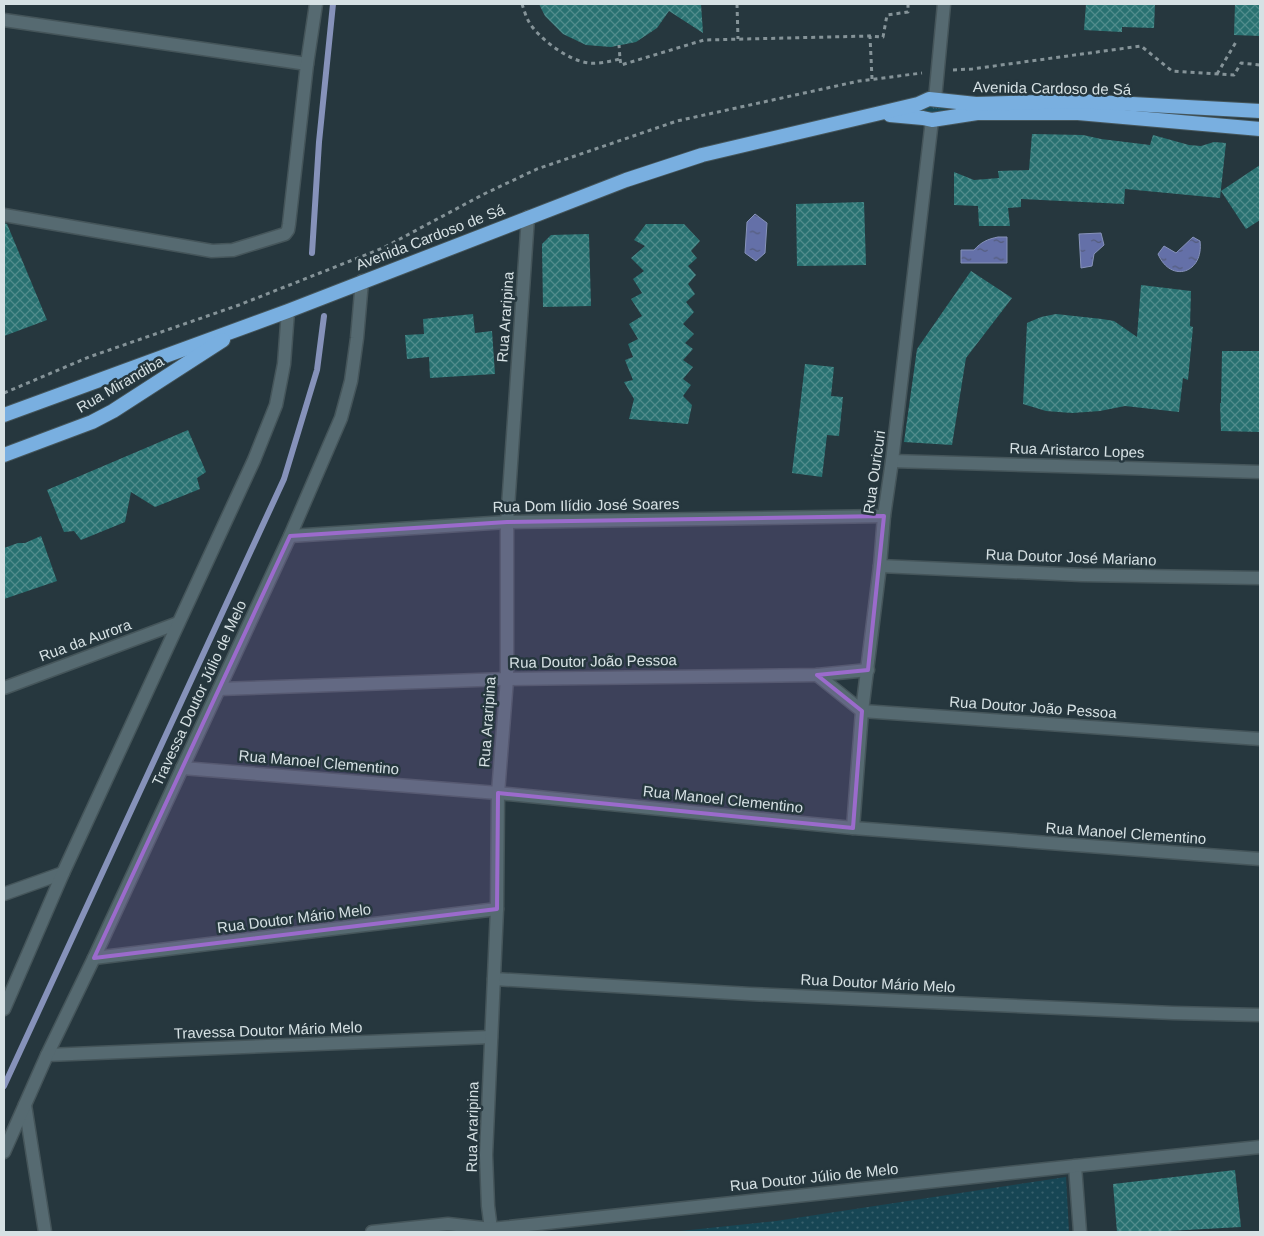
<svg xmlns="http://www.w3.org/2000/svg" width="1264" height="1236" font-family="Helvetica,sans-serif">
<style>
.grass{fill:url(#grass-tufts)}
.park{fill:url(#park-dots)}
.water{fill:url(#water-ripples);stroke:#8692ba}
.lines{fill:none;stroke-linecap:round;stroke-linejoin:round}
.stream{stroke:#8692ba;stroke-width:6}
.building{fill:url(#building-cross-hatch)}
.minor-casing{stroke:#45555a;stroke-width:15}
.tertiary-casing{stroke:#45555a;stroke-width:15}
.trunk-casing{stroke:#45555a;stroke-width:16}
.path{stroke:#859398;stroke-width:3;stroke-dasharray:4 4;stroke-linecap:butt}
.minor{stroke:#566a71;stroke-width:12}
.tertiary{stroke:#566a71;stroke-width:12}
.trunk{stroke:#79afe0;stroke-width:14}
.marked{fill:#9b6bcc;fill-opacity:0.2;stroke:#9b6bcc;stroke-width:4;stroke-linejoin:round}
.labels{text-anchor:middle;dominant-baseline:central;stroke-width:5;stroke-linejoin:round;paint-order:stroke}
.street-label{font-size:15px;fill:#d6e1e4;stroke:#26373e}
</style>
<defs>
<pattern id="grass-tufts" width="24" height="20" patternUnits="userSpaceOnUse" patternTransform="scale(1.25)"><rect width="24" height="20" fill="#174654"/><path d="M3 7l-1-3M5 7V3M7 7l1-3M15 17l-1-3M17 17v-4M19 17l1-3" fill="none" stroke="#38606c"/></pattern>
<pattern id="park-dots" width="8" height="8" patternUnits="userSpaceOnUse" patternTransform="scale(1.25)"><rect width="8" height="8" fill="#174654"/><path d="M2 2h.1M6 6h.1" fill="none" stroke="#38606c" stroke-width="1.8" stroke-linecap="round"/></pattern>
<pattern id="water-ripples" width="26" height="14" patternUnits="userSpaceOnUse" patternTransform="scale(1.25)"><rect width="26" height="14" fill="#6470a8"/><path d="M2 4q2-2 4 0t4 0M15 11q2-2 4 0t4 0" fill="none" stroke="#545c7b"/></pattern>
<pattern id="building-cross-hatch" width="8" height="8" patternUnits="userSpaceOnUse" patternTransform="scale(1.25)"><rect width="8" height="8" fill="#297171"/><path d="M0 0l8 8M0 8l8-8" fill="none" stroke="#518c8c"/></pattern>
</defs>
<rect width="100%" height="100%" fill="#26373e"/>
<!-- grass -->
<path class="grass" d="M919,106h26l1,4 -4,5 -23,-3z"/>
<!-- park -->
<path class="park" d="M1066,1177l3,55h-398l105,-11z"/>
<!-- water -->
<g class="water">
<path d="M755,214l12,9 -2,30 -9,8 -11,-8 2,-31z"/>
<path d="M1101,233l3,12 -10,9 -2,12 -11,2 -2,-34z"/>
<path d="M998,237h9v26h-46v-13h13c7,-8 14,-11 24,-13z"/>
<path d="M1193,237l7,4c4,32 -29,43 -42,13l6,-8 12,7z"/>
</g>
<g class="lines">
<!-- stream -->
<g class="stream">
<path d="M312,253l7,-111 14,-138"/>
<path d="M4,1086l280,-607 33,-109 7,-54"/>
</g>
</g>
<!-- building -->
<g class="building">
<path d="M539,4h162l2,29 -34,-22 -12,17 -21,14 -25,5 -25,-2 -23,-11 -18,-18z"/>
<path d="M1086,4h69l-1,24 -32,-1v5l-38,-2z"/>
<path d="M1235,4h25v32l-26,-1z"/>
<path d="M1032,134l51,1 18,4 49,6 3,-10 36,10 12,1 13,-4 12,1 -6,55 -95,-9 -1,15 -103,-5v8l-13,1 2,18h-31l-1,-20 -24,-1v-33l20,8 25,-2 -1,-7 31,-1z"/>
<path d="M1260,165v55l-14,9 -25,-38z"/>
<path d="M864,202l2,63 -69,1 -1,-62z"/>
<path d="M4,223l3,1 40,96 -43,16z"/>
<path d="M646,224h38l16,17 -9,10 6,7 -9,8 8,9 -8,9 7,10 -9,8 8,10 -11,12 11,10 -9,9 8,6 -10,11 10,7 -10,12 8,6 -8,11 9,9 -4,19 -59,-5 5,-20 -10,-17 9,-2 -8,-20 8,-3 -5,-13 10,-5 -9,-15 13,-8 -11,-17 11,-6 -9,-14 11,-8 -13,-13 14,-12 -11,-6z"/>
<path d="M589,234l2,72 -48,1 -1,-63 9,-9z"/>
<path d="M971,271l41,27 -46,60 -14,87 -48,-3 13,-93z"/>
<path d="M1141,285l50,6 -1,35 3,1 -5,53 -5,-2 -4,34 -54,-6 -25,5 -28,2 -26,-2 -23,-7 4,-81 14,-6 15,-3 46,5 12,2 23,16z"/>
<path d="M473,314l2,19 17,-2 3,43 -65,4 -1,-21 -22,2 -2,-24 19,-1 -1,-15z"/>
<path d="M1222,351h38v81l-39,-1 -1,-28h1z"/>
<path d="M805,364l29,3 -3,29 12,1 -4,39 -12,-1 -5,42 -30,-4z"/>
<path d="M188,430l18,42 -9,6 3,11 -45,18 -24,-15 -6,30 -44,18 -7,-9 -10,1 -17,-42z"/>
<path d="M41,536l16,45 -53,18v-51l14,-5h7z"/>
<path d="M1235,1170l6,57 -91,5h-33l-4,-48z"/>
</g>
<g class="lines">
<defs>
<g id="minor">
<path d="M4,20l303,44"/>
<path d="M4,215l208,36 21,-1 52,-16 3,-4 1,-6 18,-160 9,-60"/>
<path d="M892,461l368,11"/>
<path d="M290,536l217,-14 377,-6"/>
<path d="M880,566l202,9 178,3"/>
<path d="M817,675l45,36 398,28"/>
<path d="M4,688l174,-65"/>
<path d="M219,689l288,-10 310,-4 51,-5"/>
<path d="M182,768l316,25 355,35 407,31"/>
<path d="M853,828l9,-117 18,-145 4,-50 8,-55 40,-341"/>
<path d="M4,894l59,-21"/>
<path d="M94,958l403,-49"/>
<path d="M494,979l256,15 423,19 87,2"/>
<path d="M4,1009l59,-136 191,-413 22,-55 8,-41 4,-53"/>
<path d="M47,1055l444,-18"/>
<path d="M25,1105l20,127"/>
<path d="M4,1152l43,-97 47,-97 196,-422 51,-118 10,-37 6,-43 5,-57"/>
<path d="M1075,1166l5,66"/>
<path d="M491,1229l-3,-23 -2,-51 11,-246 1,-116 9,-114v-157l21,-305"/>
<path d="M372,1232l76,-8 43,5 584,-63 185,-19"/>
</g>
<path id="tertiary" d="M935,99l9,-95"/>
<g id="trunk">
<path d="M890,115l33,3 9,2 45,-7h101l182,16"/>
<path d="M4,415l284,-104 338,-131 76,-25 174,-41 42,-10 11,-5 47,5 101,-3 183,10"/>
<path d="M4,455l88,-33 21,-11 110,-71"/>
</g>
</defs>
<!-- minor casing -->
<use href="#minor" class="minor-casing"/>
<!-- tertiary casing -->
<use href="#tertiary" class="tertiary-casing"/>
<!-- trunk casing -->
<use href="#trunk" class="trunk-casing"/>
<!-- path -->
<g class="path">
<path d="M522,4c2,6 4,13 7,18 10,17 40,39 60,41 10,1 22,-2 31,-4l-1,-14"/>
<path d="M737,4l1,35"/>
<path d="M620,59l1,6 83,-25 166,-4"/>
<path d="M953,70l19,-1 169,-23 31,25 62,4 7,-12 19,2"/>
<path d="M1217,74l19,-32"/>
<path d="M872,79l-2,-43 13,1 4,-22 21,-3v-8"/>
<path d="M4,393l85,-36 150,-52 144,-57 101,-54 53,-25 140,-48 182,-40 63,-8"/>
</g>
<!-- minor -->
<use href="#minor" class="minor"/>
<!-- tertiary -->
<use href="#tertiary" class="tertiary"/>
<!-- trunk -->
<use href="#trunk" class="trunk"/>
</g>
<!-- marked area -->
<path class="marked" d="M884,516l-16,154 -51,5 45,36 -9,117 -355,-35 -1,116 -403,49 196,-422 217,-14z"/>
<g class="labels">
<!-- street labels -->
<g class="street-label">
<text transform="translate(1052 88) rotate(1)">Avenida Cardoso de Sá</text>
<text transform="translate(430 237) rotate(-21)">Avenida Cardoso de Sá</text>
<text transform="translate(505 317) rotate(-86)">Rua Araripina</text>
<text transform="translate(120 384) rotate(-30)">Rua Mirandiba</text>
<text transform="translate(1077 450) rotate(2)">Rua Aristarco Lopes</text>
<text transform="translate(874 472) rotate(-82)">Rua Ouricuri</text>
<text transform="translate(586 505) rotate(-1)">Rua Dom Ilídio José Soares</text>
<text transform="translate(1071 557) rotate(2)">Rua Doutor José Mariano</text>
<text transform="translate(85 640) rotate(-20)">Rua da Aurora</text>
<text transform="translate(593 661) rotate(-1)">Rua Doutor João Pessoa</text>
<text transform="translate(199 693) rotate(-65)">Travessa Doutor Júlio de Melo</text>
<text transform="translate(1033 707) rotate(4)">Rua Doutor João Pessoa</text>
<text transform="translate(487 722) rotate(-86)">Rua Araripina</text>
<text transform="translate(319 762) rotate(5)">Rua Manoel Clementino</text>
<text transform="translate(723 799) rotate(6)">Rua Manoel Clementino</text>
<text transform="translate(1126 833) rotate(4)">Rua Manoel Clementino</text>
<text transform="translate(294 918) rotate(-7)">Rua Doutor Mário Melo</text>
<text transform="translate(878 983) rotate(3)">Rua Doutor Mário Melo</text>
<text transform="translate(268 1030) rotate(-2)">Travessa Doutor Mário Melo</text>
<text transform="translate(472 1127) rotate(-89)">Rua Araripina</text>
<text transform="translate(814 1177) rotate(-6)">Rua Doutor Júlio de Melo</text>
</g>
</g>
<!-- border -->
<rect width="1264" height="1236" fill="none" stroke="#d6e1e4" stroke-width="10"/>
</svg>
